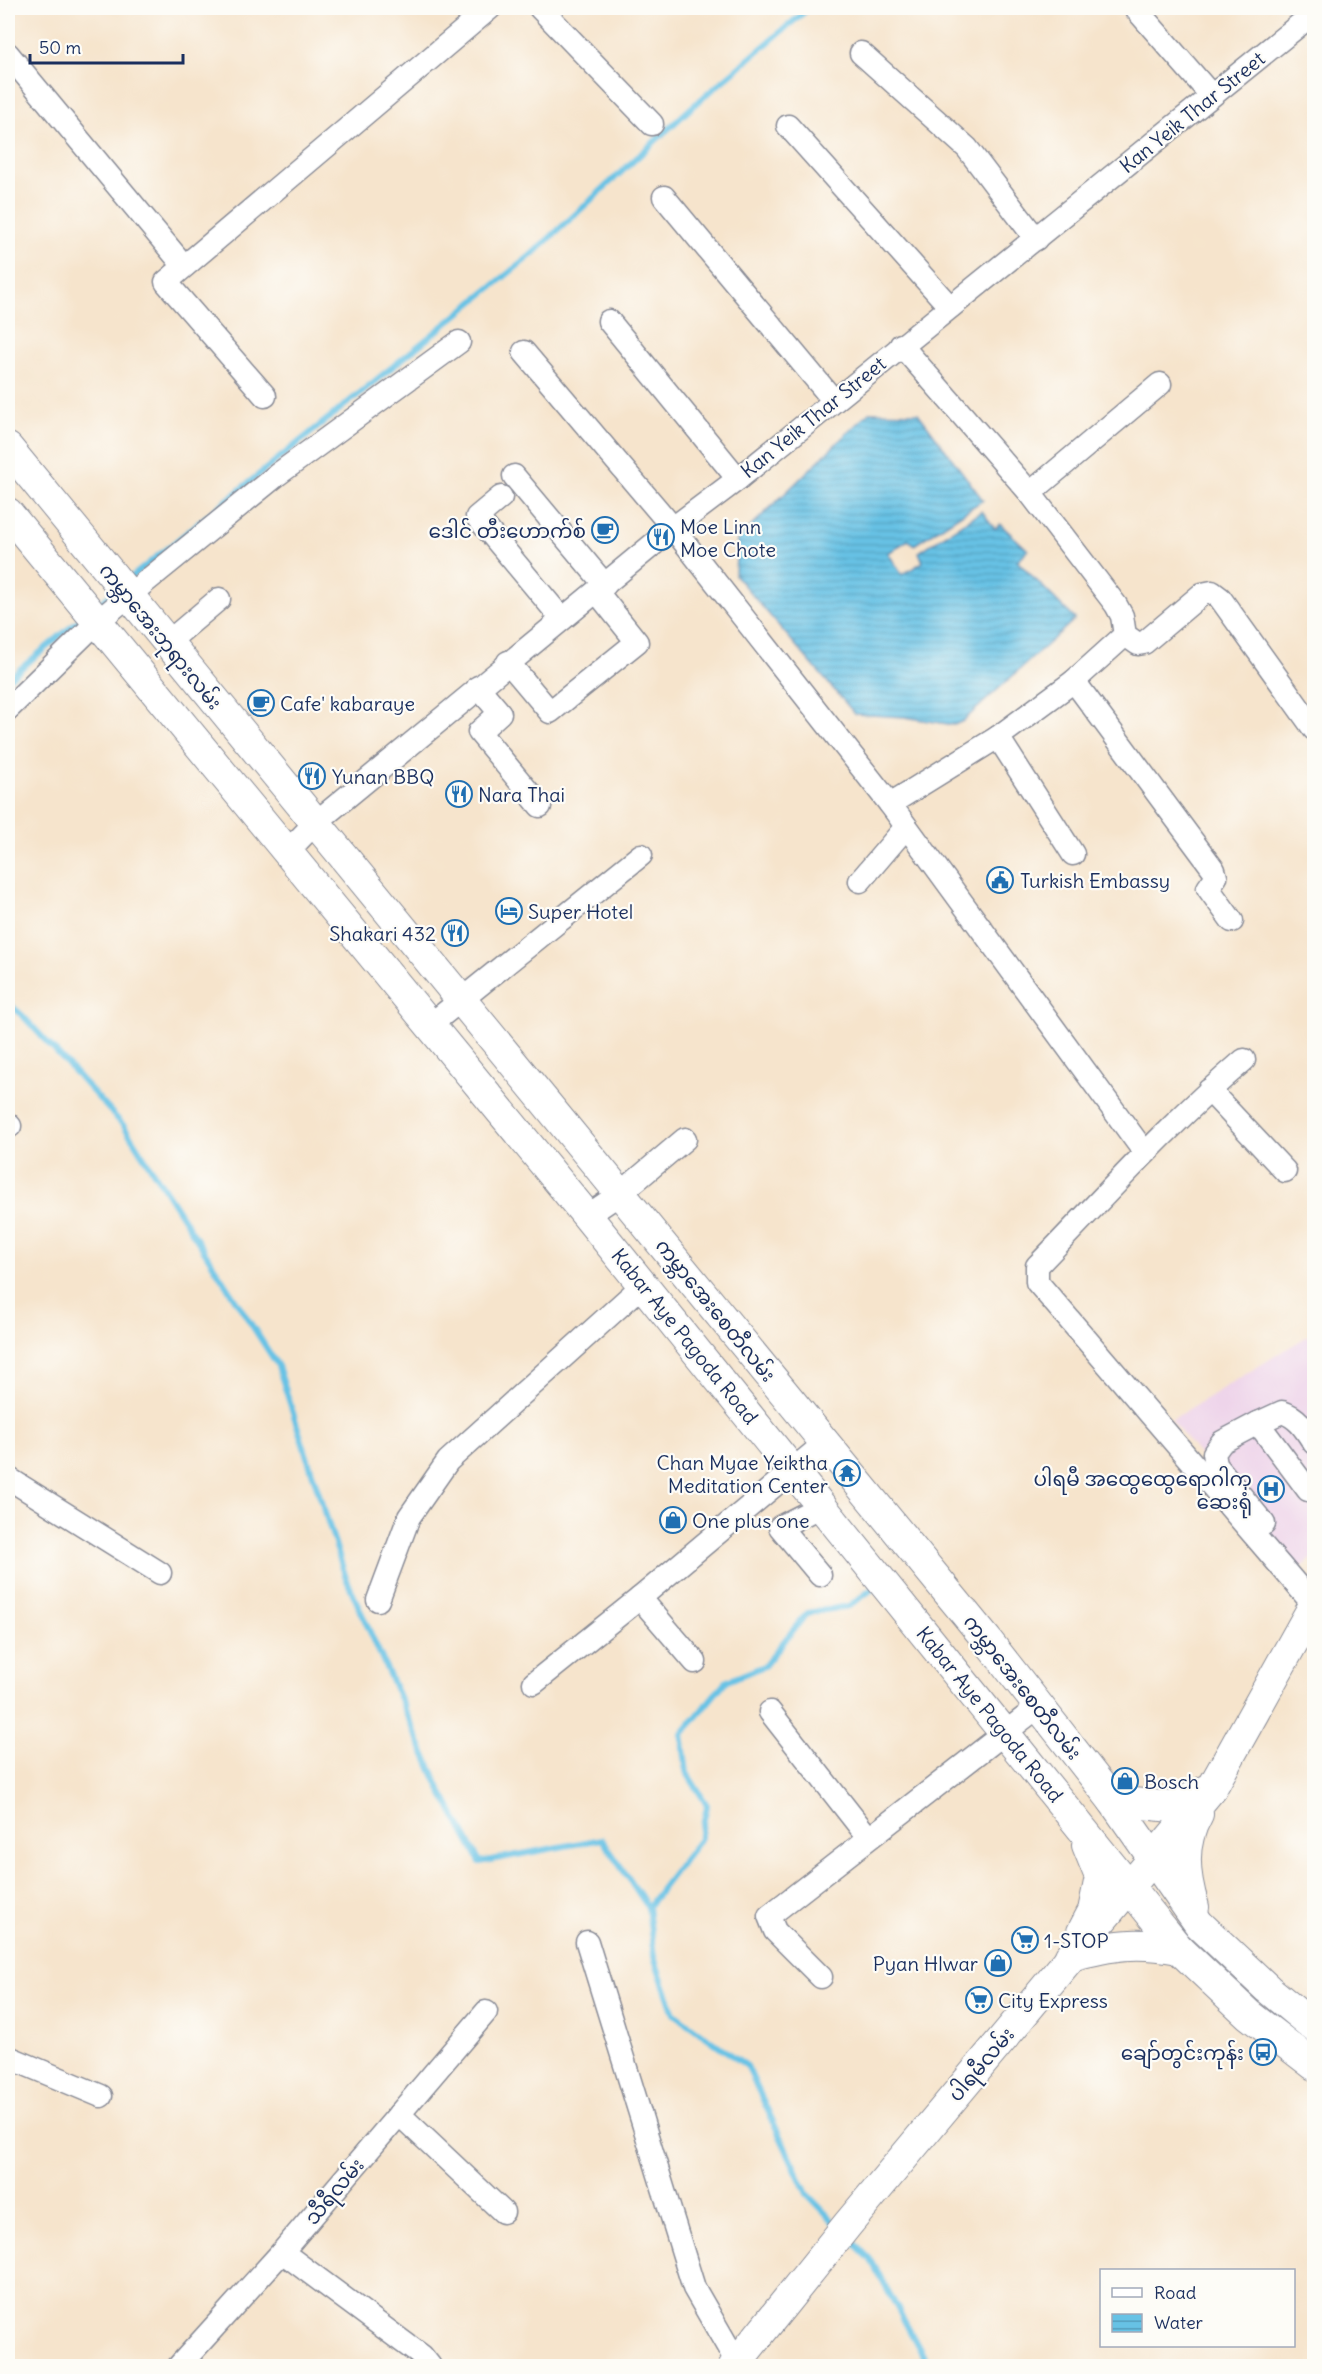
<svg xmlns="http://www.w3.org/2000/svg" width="1322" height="2374" font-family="Delius,'Noto Sans Myanmar',sans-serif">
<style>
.built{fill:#edd1e9}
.water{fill:url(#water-rules);stroke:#4178a2;stroke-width:1.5}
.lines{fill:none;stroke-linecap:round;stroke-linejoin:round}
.stream{stroke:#67c2e5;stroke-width:6}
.minor-casing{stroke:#888a95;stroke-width:25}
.major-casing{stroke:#888a95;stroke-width:32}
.minor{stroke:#fff;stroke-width:22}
.major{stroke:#fff;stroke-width:30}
.labels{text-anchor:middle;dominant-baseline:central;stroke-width:4.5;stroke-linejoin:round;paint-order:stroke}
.street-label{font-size:20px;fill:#1b2f5e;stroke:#fdfcf7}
.poi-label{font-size:20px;fill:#1b2f5e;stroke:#fdfcf7;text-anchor:start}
</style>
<defs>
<pattern id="water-rules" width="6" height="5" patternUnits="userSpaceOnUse" patternTransform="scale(1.5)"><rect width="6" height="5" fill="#67c2e5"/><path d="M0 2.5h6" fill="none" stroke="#549ebd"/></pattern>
</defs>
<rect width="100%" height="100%" fill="#fdfcf7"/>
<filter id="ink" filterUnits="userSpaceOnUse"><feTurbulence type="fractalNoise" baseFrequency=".0167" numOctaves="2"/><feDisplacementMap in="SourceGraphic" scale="12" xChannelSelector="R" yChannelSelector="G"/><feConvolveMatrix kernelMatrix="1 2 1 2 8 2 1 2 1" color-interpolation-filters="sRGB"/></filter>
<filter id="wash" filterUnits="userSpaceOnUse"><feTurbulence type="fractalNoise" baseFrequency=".008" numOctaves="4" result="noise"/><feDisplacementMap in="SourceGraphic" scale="24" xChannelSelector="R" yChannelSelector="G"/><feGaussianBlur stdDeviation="1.35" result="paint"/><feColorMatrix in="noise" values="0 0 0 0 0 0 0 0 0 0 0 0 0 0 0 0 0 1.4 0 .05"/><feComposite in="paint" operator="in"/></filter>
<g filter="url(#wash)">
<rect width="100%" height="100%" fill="#f6e4cc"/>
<!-- built -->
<path class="built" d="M1314,1332v225l-19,15 -124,-152z"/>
<!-- water -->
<path class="water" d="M869,412l49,1 65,87 -69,45 -6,-5 -20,13 14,22 21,-13 -4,-10 63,-41 13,18 5,-5 28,26 -11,11 58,58 -112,102 -9,4 -50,-8 -49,-3 -120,-139 2,-35z"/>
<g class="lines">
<!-- stream -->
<g class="stream">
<path d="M128,580l402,-324 162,-149 117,-99"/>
<path d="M95,607l20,-16"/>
<path d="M8,679l75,-62"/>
<path d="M8,1003l15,13 101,110 154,240 68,212 95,213 39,71 122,-23 46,68"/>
<path d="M836,2224l-29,-30 -60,-128 -73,-52 -20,-57 -6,-50 52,-68 7,-34 -20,-32 -5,-39 43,-52 39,-16 43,-53 42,-7 26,-19"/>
<path d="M849,2238l22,22 58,106"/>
</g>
</g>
</g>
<g filter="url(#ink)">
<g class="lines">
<defs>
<g id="minor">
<path d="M540,8l112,116"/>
<path d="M1135,8l76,87"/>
<path d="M861,53l106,95 69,91"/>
<path d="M8,54l176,212"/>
<path d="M788,126l162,181"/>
<path d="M664,197l170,204"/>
<path d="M609,321l129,158"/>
<path d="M901,345l129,148 86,112 6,11 3,19 13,9 6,-1 58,-49 10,-2 8,6 94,131"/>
<path d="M524,352l149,176 217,276 255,349"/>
<path d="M265,396l-99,-114 324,-274"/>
<path d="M514,476l91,109"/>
<path d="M1030,493l130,-109"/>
<path d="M501,497l-24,20 85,102"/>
<path d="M167,643l52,-44"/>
<path d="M508,662l42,50 87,-70 -40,-50"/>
<path d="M1074,681l140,189 2,7 -8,11 24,33"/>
<path d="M478,687l22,26 -21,19 61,74"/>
<path d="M8,709l88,-86 32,-27 149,-121 182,-133"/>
<path d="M998,737l75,117"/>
<path d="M890,804l108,-67 76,-56 51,-46"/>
<path d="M287,852l27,-28 359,-296 65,-49 576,-466"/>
<path d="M860,881l46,-54"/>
<path d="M430,1025l211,-170"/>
<path d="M1244,1060c-74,63 -139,136 -207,206v16l277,323"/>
<path d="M1209,1090l76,81"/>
<path d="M8,1124l2,2"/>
<path d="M587,1216l34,-23 64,-54"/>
<path d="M1258,1423l24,-11c16,5 23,17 32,31"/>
<path d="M8,1478l152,95"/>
<path d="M1264,1524l-48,-59 -2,-12 8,-11 36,-19 50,67"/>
<path d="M820,1575l-40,-48 43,-22"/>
<path d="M640,1598l55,64"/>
<path d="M378,1600l31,-83 39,-56 195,-176"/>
<path d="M534,1683l106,-85 185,-155"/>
<path d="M770,1712l98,125"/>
<path d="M587,1942l107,346 45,78"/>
<path d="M821,1977l-46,-46 -6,-15 269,-209"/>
<path d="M8,2057l93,39"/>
<path d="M399,2114l104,98"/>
<path d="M282,2252l140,104 8,10"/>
<path d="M179,2366l103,-114 204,-240"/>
</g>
<g id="major">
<path d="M8,448l979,1192 126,161 86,123 69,65 46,38"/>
<path d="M8,513l579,703 592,733 70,66 65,50"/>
<path d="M1113,1801l59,6 35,-17"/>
<path d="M1194,1907c-10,-33 -13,-63 4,-93"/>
<path d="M1082,1932l11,-21 7,-34 -13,-32"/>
<path d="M1070,1956c43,-11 65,-15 109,-7"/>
<path d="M734,2366l114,-142 364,-436 102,-183"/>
</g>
</defs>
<!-- minor casing -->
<use href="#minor" class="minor-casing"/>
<!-- major casing -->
<use href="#major" class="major-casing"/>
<!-- minor -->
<use href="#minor" class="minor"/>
<!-- major -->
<use href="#major" class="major"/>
</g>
</g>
<!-- icons -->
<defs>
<symbol id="cafe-ring" viewBox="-11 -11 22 22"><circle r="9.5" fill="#fdfcf7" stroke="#1f6fb2" stroke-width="1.5"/><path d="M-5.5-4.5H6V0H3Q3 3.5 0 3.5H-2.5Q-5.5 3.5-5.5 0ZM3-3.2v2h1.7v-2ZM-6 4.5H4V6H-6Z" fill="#1f6fb2"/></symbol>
<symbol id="restaurant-ring" viewBox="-11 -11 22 22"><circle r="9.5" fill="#fdfcf7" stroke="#1f6fb2" stroke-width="1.5"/><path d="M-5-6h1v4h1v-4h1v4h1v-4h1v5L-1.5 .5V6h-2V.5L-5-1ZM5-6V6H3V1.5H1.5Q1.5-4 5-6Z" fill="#1f6fb2"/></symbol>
<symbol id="civic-ring" viewBox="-11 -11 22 22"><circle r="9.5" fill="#fdfcf7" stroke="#1f6fb2" stroke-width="1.5"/><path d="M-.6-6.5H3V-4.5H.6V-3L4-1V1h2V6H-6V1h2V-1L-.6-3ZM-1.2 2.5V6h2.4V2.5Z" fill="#1f6fb2"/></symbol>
<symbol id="hotel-ring" viewBox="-11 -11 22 22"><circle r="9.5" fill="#fdfcf7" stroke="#1f6fb2" stroke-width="1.5"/><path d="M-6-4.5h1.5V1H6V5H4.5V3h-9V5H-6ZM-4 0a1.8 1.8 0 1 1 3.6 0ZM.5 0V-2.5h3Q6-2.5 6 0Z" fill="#1f6fb2"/></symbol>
<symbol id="temple-ring" viewBox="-11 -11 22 22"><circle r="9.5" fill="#fdfcf7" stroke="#1f6fb2" stroke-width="1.5"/><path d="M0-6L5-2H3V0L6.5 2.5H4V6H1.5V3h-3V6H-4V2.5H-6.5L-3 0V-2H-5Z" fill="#1f6fb2"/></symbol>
<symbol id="hospital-ring" viewBox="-11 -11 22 22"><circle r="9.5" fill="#fdfcf7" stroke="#1f6fb2" stroke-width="1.5"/><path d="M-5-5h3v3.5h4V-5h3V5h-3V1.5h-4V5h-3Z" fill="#1f6fb2"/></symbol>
<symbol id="shop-ring" viewBox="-11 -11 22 22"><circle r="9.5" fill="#fdfcf7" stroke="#1f6fb2" stroke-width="1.5"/><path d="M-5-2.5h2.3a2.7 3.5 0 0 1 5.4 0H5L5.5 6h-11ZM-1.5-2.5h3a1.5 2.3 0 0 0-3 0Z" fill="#1f6fb2"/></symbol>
<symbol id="supermarket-ring" viewBox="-11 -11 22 22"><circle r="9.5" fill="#fdfcf7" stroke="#1f6fb2" stroke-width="1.5"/><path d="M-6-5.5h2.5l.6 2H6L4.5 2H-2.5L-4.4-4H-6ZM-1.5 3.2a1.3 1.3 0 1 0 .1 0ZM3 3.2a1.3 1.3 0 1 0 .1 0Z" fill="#1f6fb2"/></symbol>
<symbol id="bus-ring" viewBox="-11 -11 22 22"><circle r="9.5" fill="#fdfcf7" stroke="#1f6fb2" stroke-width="1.5"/><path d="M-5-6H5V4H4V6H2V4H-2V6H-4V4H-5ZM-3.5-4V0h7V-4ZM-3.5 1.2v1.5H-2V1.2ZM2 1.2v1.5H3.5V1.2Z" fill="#1f6fb2"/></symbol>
</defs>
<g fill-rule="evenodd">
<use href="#cafe-ring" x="590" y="515" width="30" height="30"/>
<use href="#restaurant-ring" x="646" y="522" width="30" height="30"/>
<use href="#cafe-ring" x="246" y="688" width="30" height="30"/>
<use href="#restaurant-ring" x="297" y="761" width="30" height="30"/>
<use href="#restaurant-ring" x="444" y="779" width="30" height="30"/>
<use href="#civic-ring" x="985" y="865" width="30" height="30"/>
<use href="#hotel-ring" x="494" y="896" width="30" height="30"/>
<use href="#restaurant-ring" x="440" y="918" width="30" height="30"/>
<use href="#temple-ring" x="832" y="1458" width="30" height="30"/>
<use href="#hospital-ring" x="1256" y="1474" width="30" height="30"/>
<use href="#shop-ring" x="658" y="1505" width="30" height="30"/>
<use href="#shop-ring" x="1110" y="1766" width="30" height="30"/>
<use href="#supermarket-ring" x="1010" y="1925" width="30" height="30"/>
<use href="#shop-ring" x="983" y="1948" width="30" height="30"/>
<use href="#supermarket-ring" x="964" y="1985" width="30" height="30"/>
<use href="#bus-ring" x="1248" y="2037" width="30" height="30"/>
</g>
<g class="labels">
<!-- street labels -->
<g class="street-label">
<text transform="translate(1192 112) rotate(-39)">Kan Yeik Thar Street</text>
<text transform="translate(813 417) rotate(-39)">Kan Yeik Thar Street</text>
<text transform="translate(161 636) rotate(51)">ကမ္ဘာအေးဘုရားလမ်း</text>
<text transform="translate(716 1310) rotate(51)">ကမ္ဘာအေးစေတီလမ်း</text>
<text transform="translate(685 1336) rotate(51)">Kabar Aye Pagoda Road</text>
<text transform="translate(1023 1687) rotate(52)">ကမ္ဘာအေးစေတီလမ်း</text>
<text transform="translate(990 1714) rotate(51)">Kabar Aye Pagoda Road</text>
<text transform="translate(981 2064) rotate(-50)">ပါရမီလမ်း</text>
<text transform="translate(334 2191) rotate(-50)">သီရီလမ်း</text>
</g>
<!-- poi labels -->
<g class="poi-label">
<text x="680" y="526">Moe Linn<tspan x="680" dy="23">Moe Chote</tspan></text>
<text x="586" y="530" text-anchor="end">ဒေါင် တီးဟောက်စ်</text>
<text x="280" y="703">Cafe' kabaraye</text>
<text x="332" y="776">Yunan BBQ</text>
<text x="478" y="794">Nara Thai</text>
<text x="1020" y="880">Turkish Embassy</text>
<text x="528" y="911">Super Hotel</text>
<text x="436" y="933" text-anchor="end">Shakari 432</text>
<text x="828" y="1462" text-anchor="end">Chan Myae Yeiktha<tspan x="828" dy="23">Meditation Center</tspan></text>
<text x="1252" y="1478" text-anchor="end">ပါရမီ အထွေထွေရောဂါကု<tspan x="1252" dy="23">ဆေးရုံ</tspan></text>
<text x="692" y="1520">One plus one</text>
<text x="1144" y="1781">Bosch</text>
<text x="1044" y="1940">1-STOP</text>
<text x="978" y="1963" text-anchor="end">Pyan Hlwar</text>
<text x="998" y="2000">City Express</text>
<text x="1244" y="2052" text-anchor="end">ချော်တွင်းကုန်း</text>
</g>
</g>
<!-- margin -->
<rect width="1322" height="2374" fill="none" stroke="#fdfcf7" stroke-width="30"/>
<!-- legend -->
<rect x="1100" y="2269" width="195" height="78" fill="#fdfcf7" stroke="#a3aaba" stroke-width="1.5"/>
<rect x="1112" y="2288" width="30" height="9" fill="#ffffff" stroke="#a3aaba" stroke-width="1.5"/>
<text x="1154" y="2299" font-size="18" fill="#1b2f5e">Road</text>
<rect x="1112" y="2314" width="30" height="18" fill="url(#water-rules)" stroke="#a3aaba" stroke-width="1.5"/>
<text x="1154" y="2329" font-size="18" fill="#1b2f5e">Water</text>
<!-- scale -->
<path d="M30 54v9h153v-9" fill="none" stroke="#1b2f5e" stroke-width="3"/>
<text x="39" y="54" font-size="18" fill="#1b2f5e" stroke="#fdfcf7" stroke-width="4.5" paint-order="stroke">50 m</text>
</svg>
